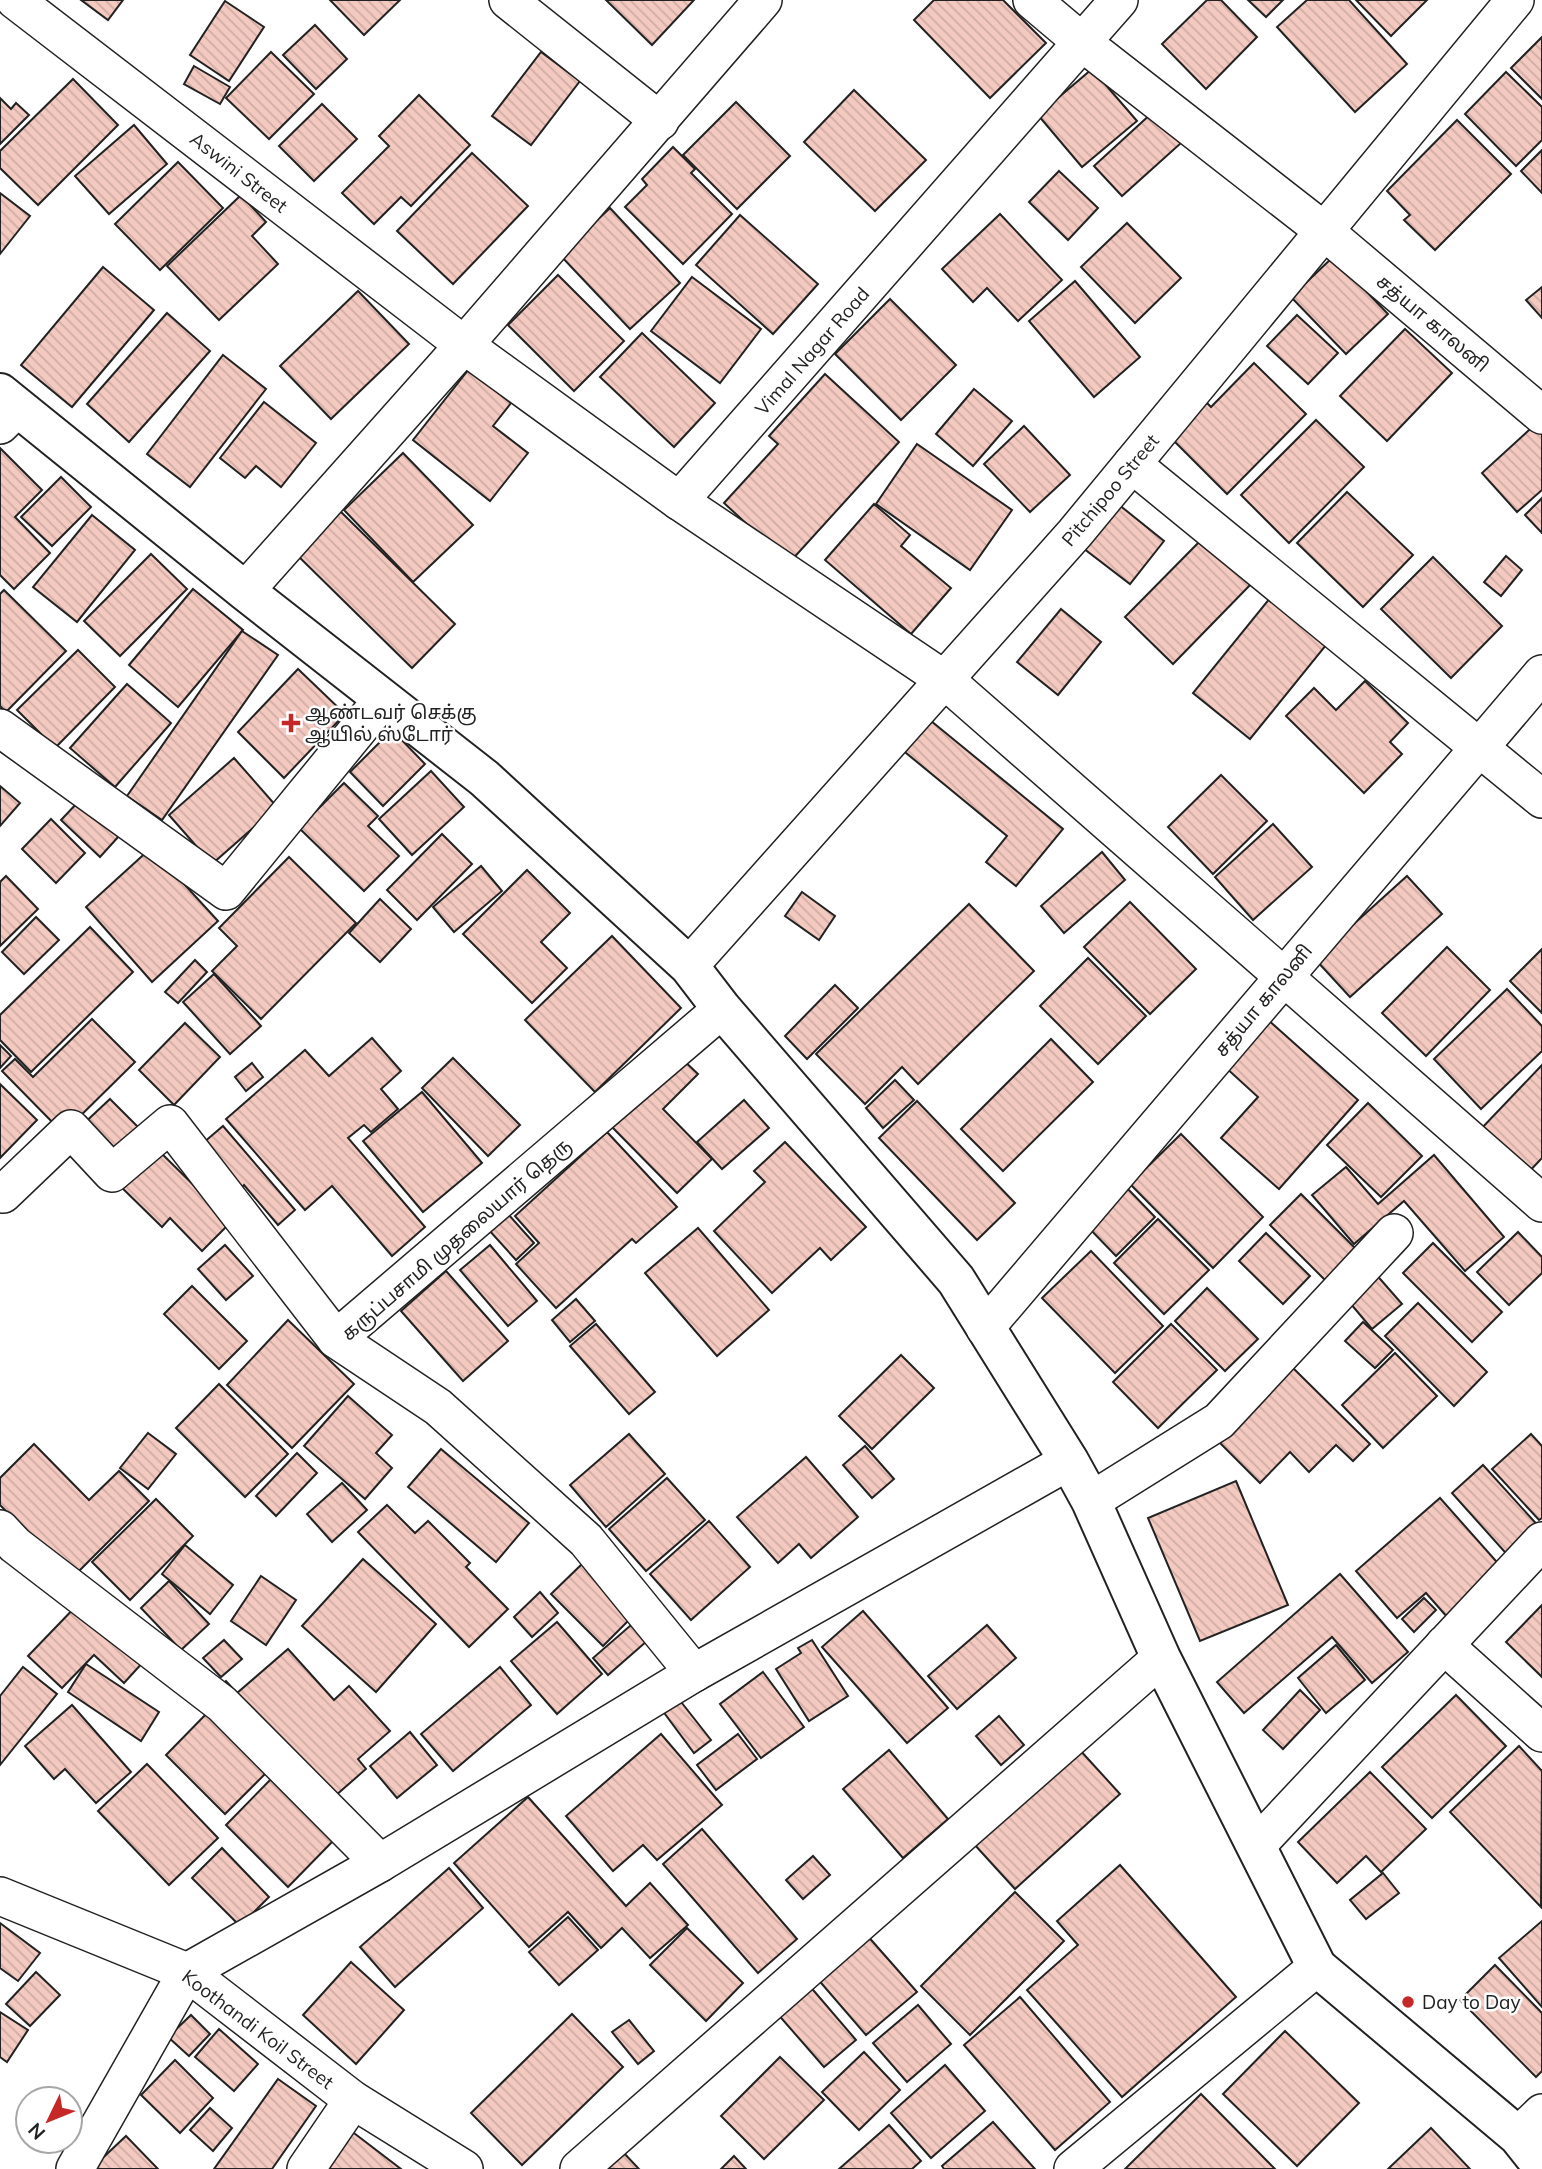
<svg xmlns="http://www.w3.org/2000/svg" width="1542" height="2169" font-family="Mulish,'Noto Sans Tamil',sans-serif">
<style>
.building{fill:url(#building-back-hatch);stroke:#222;stroke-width:2}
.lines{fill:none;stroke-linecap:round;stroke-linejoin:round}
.minor-casing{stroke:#222;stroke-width:40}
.secondary-casing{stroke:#222;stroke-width:42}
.minor{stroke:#fff;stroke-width:37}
.secondary{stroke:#fff;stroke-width:38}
.poi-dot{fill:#c62828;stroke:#fff;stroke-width:2.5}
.labels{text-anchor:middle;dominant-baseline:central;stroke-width:5;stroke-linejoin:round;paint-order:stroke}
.street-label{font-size:19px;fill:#222;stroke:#fff}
.poi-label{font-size:19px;fill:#222;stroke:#fff;text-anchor:start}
</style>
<defs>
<pattern id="building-back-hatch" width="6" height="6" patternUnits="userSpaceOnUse" patternTransform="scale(1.75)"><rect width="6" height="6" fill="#f3c9c0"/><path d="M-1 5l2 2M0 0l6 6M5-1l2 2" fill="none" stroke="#d0aca5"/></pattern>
</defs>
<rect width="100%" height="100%" fill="#fff"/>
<!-- building -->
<g class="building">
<path d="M81,0h42l-15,20z"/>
<path d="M330,0h70l-36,35z"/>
<path d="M606,0h88l-42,45z"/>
<path d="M934,0h69l43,43 -56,55 -76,-78z"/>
<path d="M1207,0h14l36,37 -51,52 -44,-45z"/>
<path d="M1248,0h35l-17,17z"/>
<path d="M1307,0h42l58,64 -52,48 -78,-85z"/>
<path d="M1356,0h71l-36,36z"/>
<path d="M225,1l39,26 -35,54 -39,-26z"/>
<path d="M315,25l32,34 -31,30 -33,-34z"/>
<path d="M1542,37v62l-31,-31z"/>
<path d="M271,52l43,42 -45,45 -43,-41z"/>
<path d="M541,52l39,29 -49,64 -39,-29z"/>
<path d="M194,66l36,21 -10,17 -36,-20z"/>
<path d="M1092,69l45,52 -55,46 -44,-52z"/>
<path d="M1506,72l36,35v33l-26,26 -51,-52z"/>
<path d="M73,79l45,46 -80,80 -38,-37v-17z"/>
<path d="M854,90l72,70 -51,51 -71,-69z"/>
<path d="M419,95l51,50 -59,61 -10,-9 -27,27 -32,-31 47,-47 -10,-10z"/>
<path d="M0,98l11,11 5,-6 13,12 -29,29z"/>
<path d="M736,102l54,54 -53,53 -54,-54z"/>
<path d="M322,104l35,35 -43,42 -35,-35z"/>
<path d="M1153,112l28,31 -59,53 -28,-30z"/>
<path d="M1457,120l54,54 -76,76 -31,-30 6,-5 -23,-24z"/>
<path d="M134,125l33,39 -58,50 -34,-38z"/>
<path d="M673,147l22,22 -4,4 41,41 -49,50 -58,-57 22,-22 -5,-6z"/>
<path d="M1542,150v43l-21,-22z"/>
<path d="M472,153l56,53 -75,78 -56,-53z"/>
<path d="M178,162l45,46 -63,62 -45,-46z"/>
<path d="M1059,171l39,37 -30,32 -39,-38z"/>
<path d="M0,193l30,23 -30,38z"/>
<path d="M241,195l25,27 -14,14 26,28 -59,56 -52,-54z"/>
<path d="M610,208l70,75 -50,46 -70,-74z"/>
<path d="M1000,214l62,66 -44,41 -31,-33 -14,14 -31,-33z"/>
<path d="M740,215l78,69 -45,50 -77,-69z"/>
<path d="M1127,223l54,55 -46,45 -54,-56z"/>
<path d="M1333,257l55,57 -42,40 -55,-57z"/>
<path d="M103,267l51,43 -82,97 -51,-42z"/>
<path d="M558,275l66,66 -50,50 -66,-66z"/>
<path d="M692,277l69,52 -41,54 -69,-52z"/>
<path d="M1075,281l65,76 -46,40 -65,-76z"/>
<path d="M1542,287v31l-16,-18z"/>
<path d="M358,291l51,53 -78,75 -51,-53z"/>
<path d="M890,299l66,66 -55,55 -66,-66z"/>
<path d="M167,313l43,38 -81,91 -42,-38z"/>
<path d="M1297,315l41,38 -30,31 -41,-38z"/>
<path d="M1405,329l47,44 -65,68 -47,-45z"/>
<path d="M642,333l73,70 -41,44 -74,-70z"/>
<path d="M223,355l43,34 -76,98 -43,-33z"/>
<path d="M1254,363l52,51 -79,80 -56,-56 35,-36 5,5z"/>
<path d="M469,369l42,34 -18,23 35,27 -38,48 -77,-61z"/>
<path d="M825,374l74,68 -110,121 -65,-60 54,-59 -9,-8z"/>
<path d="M974,389l38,32 -39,45 -37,-32z"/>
<path d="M264,402l52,41 -35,44 -25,-21 -11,12 -25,-20z"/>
<path d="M1316,420l48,47 -75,76 -48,-48z"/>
<path d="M1540,420l2,2v68l-25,22 -35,-39z"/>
<path d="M1024,426l46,49 -40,37 -46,-48z"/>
<path d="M917,444l95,66 -42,60 -94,-66z"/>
<path d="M0,448l42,42 -27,27 35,36 -36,36 -14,-14z"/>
<path d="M403,453l70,72 -60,57 -69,-72z"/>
<path d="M61,477l30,30 -39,39 -31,-29z"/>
<path d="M1347,492l66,63 -50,52 -66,-64z"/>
<path d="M1542,498v35l-17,-18z"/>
<path d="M874,504l36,31 -9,11 50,42 -40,46 -86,-74z"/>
<path d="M1118,504l46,37 -34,43 -47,-36z"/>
<path d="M338,509l117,115 -43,44 -117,-115z"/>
<path d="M92,515l43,35 -58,72 -44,-35z"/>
<path d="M1206,535l48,46 -81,83 -48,-47z"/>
<path d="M151,554l36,35 -67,67 -36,-35z"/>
<path d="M1506,556l16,14 -21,26 -17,-14z"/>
<path d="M1433,557l69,69 -51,52 -70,-69z"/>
<path d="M193,589l50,41 -65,77 -49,-42z"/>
<path d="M4,590l62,61 -60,61 -6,-6v-112z"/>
<path d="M1275,592l56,47 -81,100 -57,-46z"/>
<path d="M1061,609l40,33 -43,53 -41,-33z"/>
<path d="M242,631l36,24 -116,165 -35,-24z"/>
<path d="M78,650l37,37 -60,61 -38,-38z"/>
<path d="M298,669l47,45 -61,64 -46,-46z"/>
<path d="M1365,681l43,42 -18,19 12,12 -38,39 -78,-77 28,-28 22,22z"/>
<path d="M127,684l44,39 -56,64 -45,-39z"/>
<path d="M925,716l138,113 -47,57 -30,-24 21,-26 -107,-88z"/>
<path d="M392,730l33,34 -42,42 -33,-34z"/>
<path d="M234,758l43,49 -65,57 -43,-49z"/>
<path d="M431,771l33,36 -52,48 -33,-36z"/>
<path d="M1221,775l46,46 -54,53 -45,-47z"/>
<path d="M344,783l34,33 -10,10 31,30 -35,35 -65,-63z"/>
<path d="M0,786l20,17 -20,23z"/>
<path d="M80,800l39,36 -19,21 -39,-37z"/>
<path d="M51,819l34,34 -29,30 -34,-34z"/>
<path d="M1273,824l39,43 -59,53 -38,-43z"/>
<path d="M442,834l30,30 -55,56 -30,-30z"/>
<path d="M151,848l67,73 -66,61 -66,-75z"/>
<path d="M1102,852l23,28 -61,53 -23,-27z"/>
<path d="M289,857l67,66 -95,96 -49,-48 25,-25 -18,-18z"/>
<path d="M481,866l21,25 -48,41 -21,-25z"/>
<path d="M527,870l43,43 -29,29 26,26 -35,35 -69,-69z"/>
<path d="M6,876l32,33 -38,37v-64z"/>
<path d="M1407,876l35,38 -92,83 -35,-38z"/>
<path d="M802,892l33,24 -16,24 -34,-24z"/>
<path d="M380,899l31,30 -31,33 -31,-29z"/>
<path d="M1130,902l66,67 -46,45 -66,-67z"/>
<path d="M969,904l65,67 -116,113 -16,-17 -37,37 -49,-50z"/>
<path d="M36,917l23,23 -35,34 -22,-22z"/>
<path d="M90,927l43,45 -102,100 -31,-32v-25z"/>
<path d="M612,936l69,72 -86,84 -70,-72z"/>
<path d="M1447,947l43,43 -64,66 -44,-43z"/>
<path d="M1542,949v64l-32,-32z"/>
<path d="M1088,958l58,58 -48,48 -58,-58z"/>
<path d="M195,960l12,12 -29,31 -13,-11z"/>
<path d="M214,974l47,52 -31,28 -47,-52z"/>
<path d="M835,985l23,23 -51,51 -22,-23z"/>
<path d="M1507,989l35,37v25l-61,58 -47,-50z"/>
<path d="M92,1019l43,43 -72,71 -61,-62 13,-12 18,18z"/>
<path d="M1267,1019l91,81 -79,89 -58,-51 37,-41 -34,-31z"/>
<path d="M185,1023l35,34 -46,48 -35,-35z"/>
<path d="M372,1038l29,33 -20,18 17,20 -27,23 -7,-7 -16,13 77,89 -33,29 -60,-70 -27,24 -79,-91 79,-69 24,26z"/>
<path d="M1051,1039l42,43 -90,89 -42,-42z"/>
<path d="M0,1045l11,11 -11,12z"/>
<path d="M680,1057l18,17 -35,35 49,50 -35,34 -67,-68z"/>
<path d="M453,1058l67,67 -32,31 -66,-68z"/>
<path d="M252,1063l11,14 -17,14 -11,-14z"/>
<path d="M1542,1065v93l-17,18 -46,-45z"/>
<path d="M895,1080l19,20 -31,28 -17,-20z"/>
<path d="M0,1084l37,36 -37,38z"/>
<path d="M422,1092l60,71 -59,49 -60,-71z"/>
<path d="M110,1099l33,33 -30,30 -34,-34z"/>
<path d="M744,1100l25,28 -47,41 -25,-27z"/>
<path d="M917,1101l98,102 -38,37 -98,-102z"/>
<path d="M1368,1103l54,53 -41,41 -54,-52z"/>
<path d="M223,1126l72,84 -17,15 -34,-40 -3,3 -38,-45z"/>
<path d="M607,1132l70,75 -41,36 -4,-4 -76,69 -40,-44 23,-21 -24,-27z"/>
<path d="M1181,1134l82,83 -50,51 -83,-84z"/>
<path d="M785,1142l81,85 -35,33 -11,-12 -48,45 -58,-62 51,-49 -11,-11z"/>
<path d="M152,1144l79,78 -29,29 -32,-33 -8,9 -47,-46z"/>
<path d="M1434,1155l70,82 -39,34 -61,-70 -50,43 -42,-49 34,-28 32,37z"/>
<path d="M1126,1187l29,30 -39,39 -29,-30z"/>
<path d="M1301,1194l55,55 -31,31 -55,-55z"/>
<path d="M507,1213l27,30 -18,17 -28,-31z"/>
<path d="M1158,1219l51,51 -45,44 -50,-51z"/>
<path d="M698,1228l71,82 -52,46 -72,-83z"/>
<path d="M1518,1232l24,25v16l-33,32 -32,-33z"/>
<path d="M1266,1233l44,43 -27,28 -44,-43z"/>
<path d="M1433,1243l69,69 -30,30 -69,-69z"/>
<path d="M225,1245l28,31 -27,24 -28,-31z"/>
<path d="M490,1245l47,56 -29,25 -48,-56z"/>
<path d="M1091,1251l72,75 -48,47 -73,-75z"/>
<path d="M446,1271l62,70 -45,40 -62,-70z"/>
<path d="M1374,1272l28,32 -30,25 -27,-32z"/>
<path d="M192,1286l55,55 -28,28 -55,-55z"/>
<path d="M1207,1288l51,51 -33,32 -50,-50z"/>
<path d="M576,1299l19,22 -25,21 -18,-22z"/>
<path d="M1418,1303l69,69 -33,34 -69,-70z"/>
<path d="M288,1320l66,64 -62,64 -65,-63z"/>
<path d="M1363,1322l30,28 -18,18 -30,-27z"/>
<path d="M596,1324l59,68 -26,22 -59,-68z"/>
<path d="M1171,1324l46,46 -59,58 -45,-46z"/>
<path d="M1395,1353l42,43 -54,52 -41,-43z"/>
<path d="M901,1355l33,33 -62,61 -33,-33z"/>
<path d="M1291,1366l79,78 -17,17 -17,-16 -27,27 -19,-20 -30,31 -43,-43z"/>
<path d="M219,1384l69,70 -43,43 -69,-69z"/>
<path d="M348,1396l44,39 -16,18 16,15 -27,31 -61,-53z"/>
<path d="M148,1433l28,21 -28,35 -28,-21z"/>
<path d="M629,1434l36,40 -59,53 -36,-42z"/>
<path d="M1531,1434l11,12v72l-3,2 -47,-51z"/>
<path d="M34,1444l55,56 30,-29 30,30 -77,77 -72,-73v-27z"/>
<path d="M865,1446l29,33 -22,19 -29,-33z"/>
<path d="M441,1449l88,74 -33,39 -88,-75z"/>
<path d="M297,1453l20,20 -41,43 -20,-20z"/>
<path d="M806,1457l52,60 -47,41 -12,-14 -21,19 -41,-46z"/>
<path d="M1483,1465l59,65 -30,30 -60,-67z"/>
<path d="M667,1478l38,42 -59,51 -37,-42z"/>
<path d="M1236,1481l52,124 -88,36 -52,-123z"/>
<path d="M342,1483l25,27 -35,32 -25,-28z"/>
<path d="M1440,1498l63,71 -55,49 -22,-25 -29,25 -41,-47z"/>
<path d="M156,1499l37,37 -63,64 -38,-38z"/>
<path d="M387,1505l28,28 13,-12 42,42 -4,4 42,42 -39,38 -111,-115z"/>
<path d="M709,1521l41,46 -59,53 -41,-46z"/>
<path d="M185,1545l48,40 -23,29 -48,-40z"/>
<path d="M363,1559l73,65 -60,68 -74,-66z"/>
<path d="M582,1564l51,52 -30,30 -52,-52z"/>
<path d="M1340,1574l68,78 -36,31 -40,-46 -88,76 -27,-31z"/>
<path d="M261,1576l35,24 -30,45 -35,-24z"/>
<path d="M169,1581l40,43 -28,26 -40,-42z"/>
<path d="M540,1592l18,21 -26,24 -18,-20z"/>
<path d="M1424,1598l12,12 -22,22 -12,-13z"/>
<path d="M82,1600l63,60 -21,23 -30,-28 -32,33 -34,-32z"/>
<path d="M1542,1605v72l-36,-35z"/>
<path d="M863,1611l85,97 -41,35 -85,-96z"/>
<path d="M557,1622l45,52 -45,40 -46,-53z"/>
<path d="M631,1625l16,16 -39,34 -15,-17z"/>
<path d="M987,1625l29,33 -59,51 -29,-33z"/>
<path d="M224,1640l18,19 -21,18 -18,-19z"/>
<path d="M812,1640l36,56 -39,25 -33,-52 25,-16 -3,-5z"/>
<path d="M1336,1645l29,35 -39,33 -28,-35z"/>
<path d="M288,1649l46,51 15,-14 41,45 -32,28 8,10 -39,34 -105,-119 4,-3 11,12z"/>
<path d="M86,1664l73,48 -18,29 -73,-49z"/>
<path d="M23,1667l34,27 -57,71v-69z"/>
<path d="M500,1667l31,38 -78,66 -32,-37z"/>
<path d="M763,1672l41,55 -43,31 -41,-54z"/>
<path d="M1300,1690l20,20 -37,39 -20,-19z"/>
<path d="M1456,1695l50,51 -74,72 -50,-51z"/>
<path d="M678,1698l33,42 -17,13 -32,-43z"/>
<path d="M72,1705l59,67 -35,31 -31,-34 -11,10 -29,-33z"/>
<path d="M213,1707l59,60 -47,47 -59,-59z"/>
<path d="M999,1716l25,29 -23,20 -25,-29z"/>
<path d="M410,1732l27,33 -40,33 -27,-32z"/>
<path d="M661,1734l61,71 -65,55 -14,-15 -30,26 -47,-55z"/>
<path d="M738,1734l19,25 -41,31 -19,-25z"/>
<path d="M1519,1746l23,25 -1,136 -91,-95z"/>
<path d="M1079,1749l41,45 -105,95 -41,-45z"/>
<path d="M889,1750l59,69 -45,39 -60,-69z"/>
<path d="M147,1764l71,74 -49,47 -71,-74z"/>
<path d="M1370,1772l56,57 -45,43 -15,-16 -29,27 -39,-41z"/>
<path d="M271,1779l62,62 -45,46 -62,-62z"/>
<path d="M528,1797l98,109 24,-23 38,42 -38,33 -28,-30 -21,20 -33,-36 -39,35 -75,-84z"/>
<path d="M702,1829l95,110 -39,34 -95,-109z"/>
<path d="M222,1848l47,49 -29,29 -48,-48z"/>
<path d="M813,1856l17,19 -27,24 -17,-19z"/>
<path d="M1120,1865l116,132 -114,100 -95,-107 51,-45 -21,-24z"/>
<path d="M449,1868l34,40 -88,79 -35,-40z"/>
<path d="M1383,1873l16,20 -33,26 -16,-19z"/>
<path d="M1015,1892l49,49 -94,94 -49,-49z"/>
<path d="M568,1917l30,33 -39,35 -30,-33z"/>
<path d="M1542,1921v86l-43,-49z"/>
<path d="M0,1923l40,30 -22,28 -18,-13z"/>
<path d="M687,1928l56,55 -37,38 -56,-56z"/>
<path d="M866,1934l51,58 -51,43 -50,-58z"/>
<path d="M351,1962l53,48 -48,54 -53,-49z"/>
<path d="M1495,1965l47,48v58l-6,6 -76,-77z"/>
<path d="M36,1972l24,23 -30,31 -24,-22z"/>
<path d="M808,1984l48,56 -32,27 -48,-55z"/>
<path d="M1020,1997l90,105 -55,48 -91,-105z"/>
<path d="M918,2005l33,39 -44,38 -34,-39z"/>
<path d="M0,2012l28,18 -21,32 -7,-5z"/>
<path d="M572,2014l51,53 -101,98 -51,-52z"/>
<path d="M191,2015l19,19 -21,22 -21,-19z"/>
<path d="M629,2020l25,31 -16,13 -26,-32z"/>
<path d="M219,2029l39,35 -24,27 -39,-34z"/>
<path d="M1285,2031l74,72 -62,63 -74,-72z"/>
<path d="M864,2052l36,38 -41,40 -37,-38z"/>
<path d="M780,2057l44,43 -60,59 -43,-43z"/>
<path d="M175,2060l38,38 -33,35 -39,-38z"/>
<path d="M945,2065l40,46 -54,47 -40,-45z"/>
<path d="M278,2079l38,27 -44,63h-58z"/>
<path d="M1201,2094l74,75h-150z"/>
<path d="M210,2108l22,20 -19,23 -23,-21z"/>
<path d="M993,2122l42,47h-91l-2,-3z"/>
<path d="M889,2125l32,36 -9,8h-73z"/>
<path d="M1431,2128l39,41h-82z"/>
<path d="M350,2130l51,39h-81z"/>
<path d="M126,2136l32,33h-67z"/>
<path d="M622,2151l17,18h-35z"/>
<path d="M734,2156l12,13h-25z"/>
</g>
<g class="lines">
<defs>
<g id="minor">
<path d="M15,0l449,345 215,156 440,-501"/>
<path d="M508,0l152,121"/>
<path d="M1032,0l51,43 241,188 218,184"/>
<path d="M0,425l17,-17"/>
<path d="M1132,464l410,335"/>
<path d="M679,501l266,179 597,523"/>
<path d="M245,591l219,-246 299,-345"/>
<path d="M0,728l226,163 157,-192"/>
<path d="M689,966l386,-433 440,-533"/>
<path d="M3,1194l68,-65 41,44 58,-49 166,215"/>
<path d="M985,1328l557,-654"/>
<path d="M1091,1501l128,-80 175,-188"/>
<path d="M0,1529l15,16 207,159 158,159"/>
<path d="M1444,1645l98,88"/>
<path d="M694,1673l375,-212"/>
<path d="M1256,1846l286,-305"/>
<path d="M0,1896l187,76 166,128 111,69"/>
<path d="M1518,2136l24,-23"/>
<path d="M75,2169l112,-197 193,-109 314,-190 -108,-133 -148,-133 -102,-68 386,-330"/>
<path d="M306,2169l47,-69"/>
<path d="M579,2169l582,-511"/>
<path d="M1073,2169l244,-202"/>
</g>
<path id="secondary" d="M0,393l245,198 239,187 205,188 33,43 234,271 113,181 22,40 70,157 156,309 201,169 24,30"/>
</defs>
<!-- minor casing -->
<use href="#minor" class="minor-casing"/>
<!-- secondary casing -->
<use href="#secondary" class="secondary-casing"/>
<!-- minor -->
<use href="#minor" class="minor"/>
<!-- secondary -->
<use href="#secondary" class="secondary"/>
</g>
<!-- markers -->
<g class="poi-dot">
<path d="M287.5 712.5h7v7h7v7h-7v7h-7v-7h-7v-7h7z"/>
<circle cx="1408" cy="2002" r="7"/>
</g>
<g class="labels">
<!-- street labels -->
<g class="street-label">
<text transform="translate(239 172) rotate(38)">Aswini Street</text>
<text transform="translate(1433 323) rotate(40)">சத்யா காலனி</text>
<text transform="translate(812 351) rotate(-49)">Vimal Nagar Road</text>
<text transform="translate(1110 490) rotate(-50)">Pitchipoo Street</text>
<text transform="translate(1263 1000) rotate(-50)">சத்யா காலனி</text>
<text transform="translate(456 1239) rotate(-41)">கருப்பசாமி முதலையார் தெரு</text>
<text transform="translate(258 2029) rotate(37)">Koothandi Koil Street</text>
</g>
<!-- poi labels -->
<g class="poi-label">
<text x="305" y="712">ஆண்டவர் செக்கு<tspan x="305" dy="22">ஆயில் ஸ்டோர்</tspan></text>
<text x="1422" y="2002">Day to Day</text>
</g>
</g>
<!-- north arrow -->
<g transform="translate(49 2120) rotate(227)"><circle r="33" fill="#ffffff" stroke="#a7a7a7" stroke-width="2"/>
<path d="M0-5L12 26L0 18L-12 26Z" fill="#c62828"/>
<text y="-10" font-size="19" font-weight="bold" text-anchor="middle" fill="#222222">N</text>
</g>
</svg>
